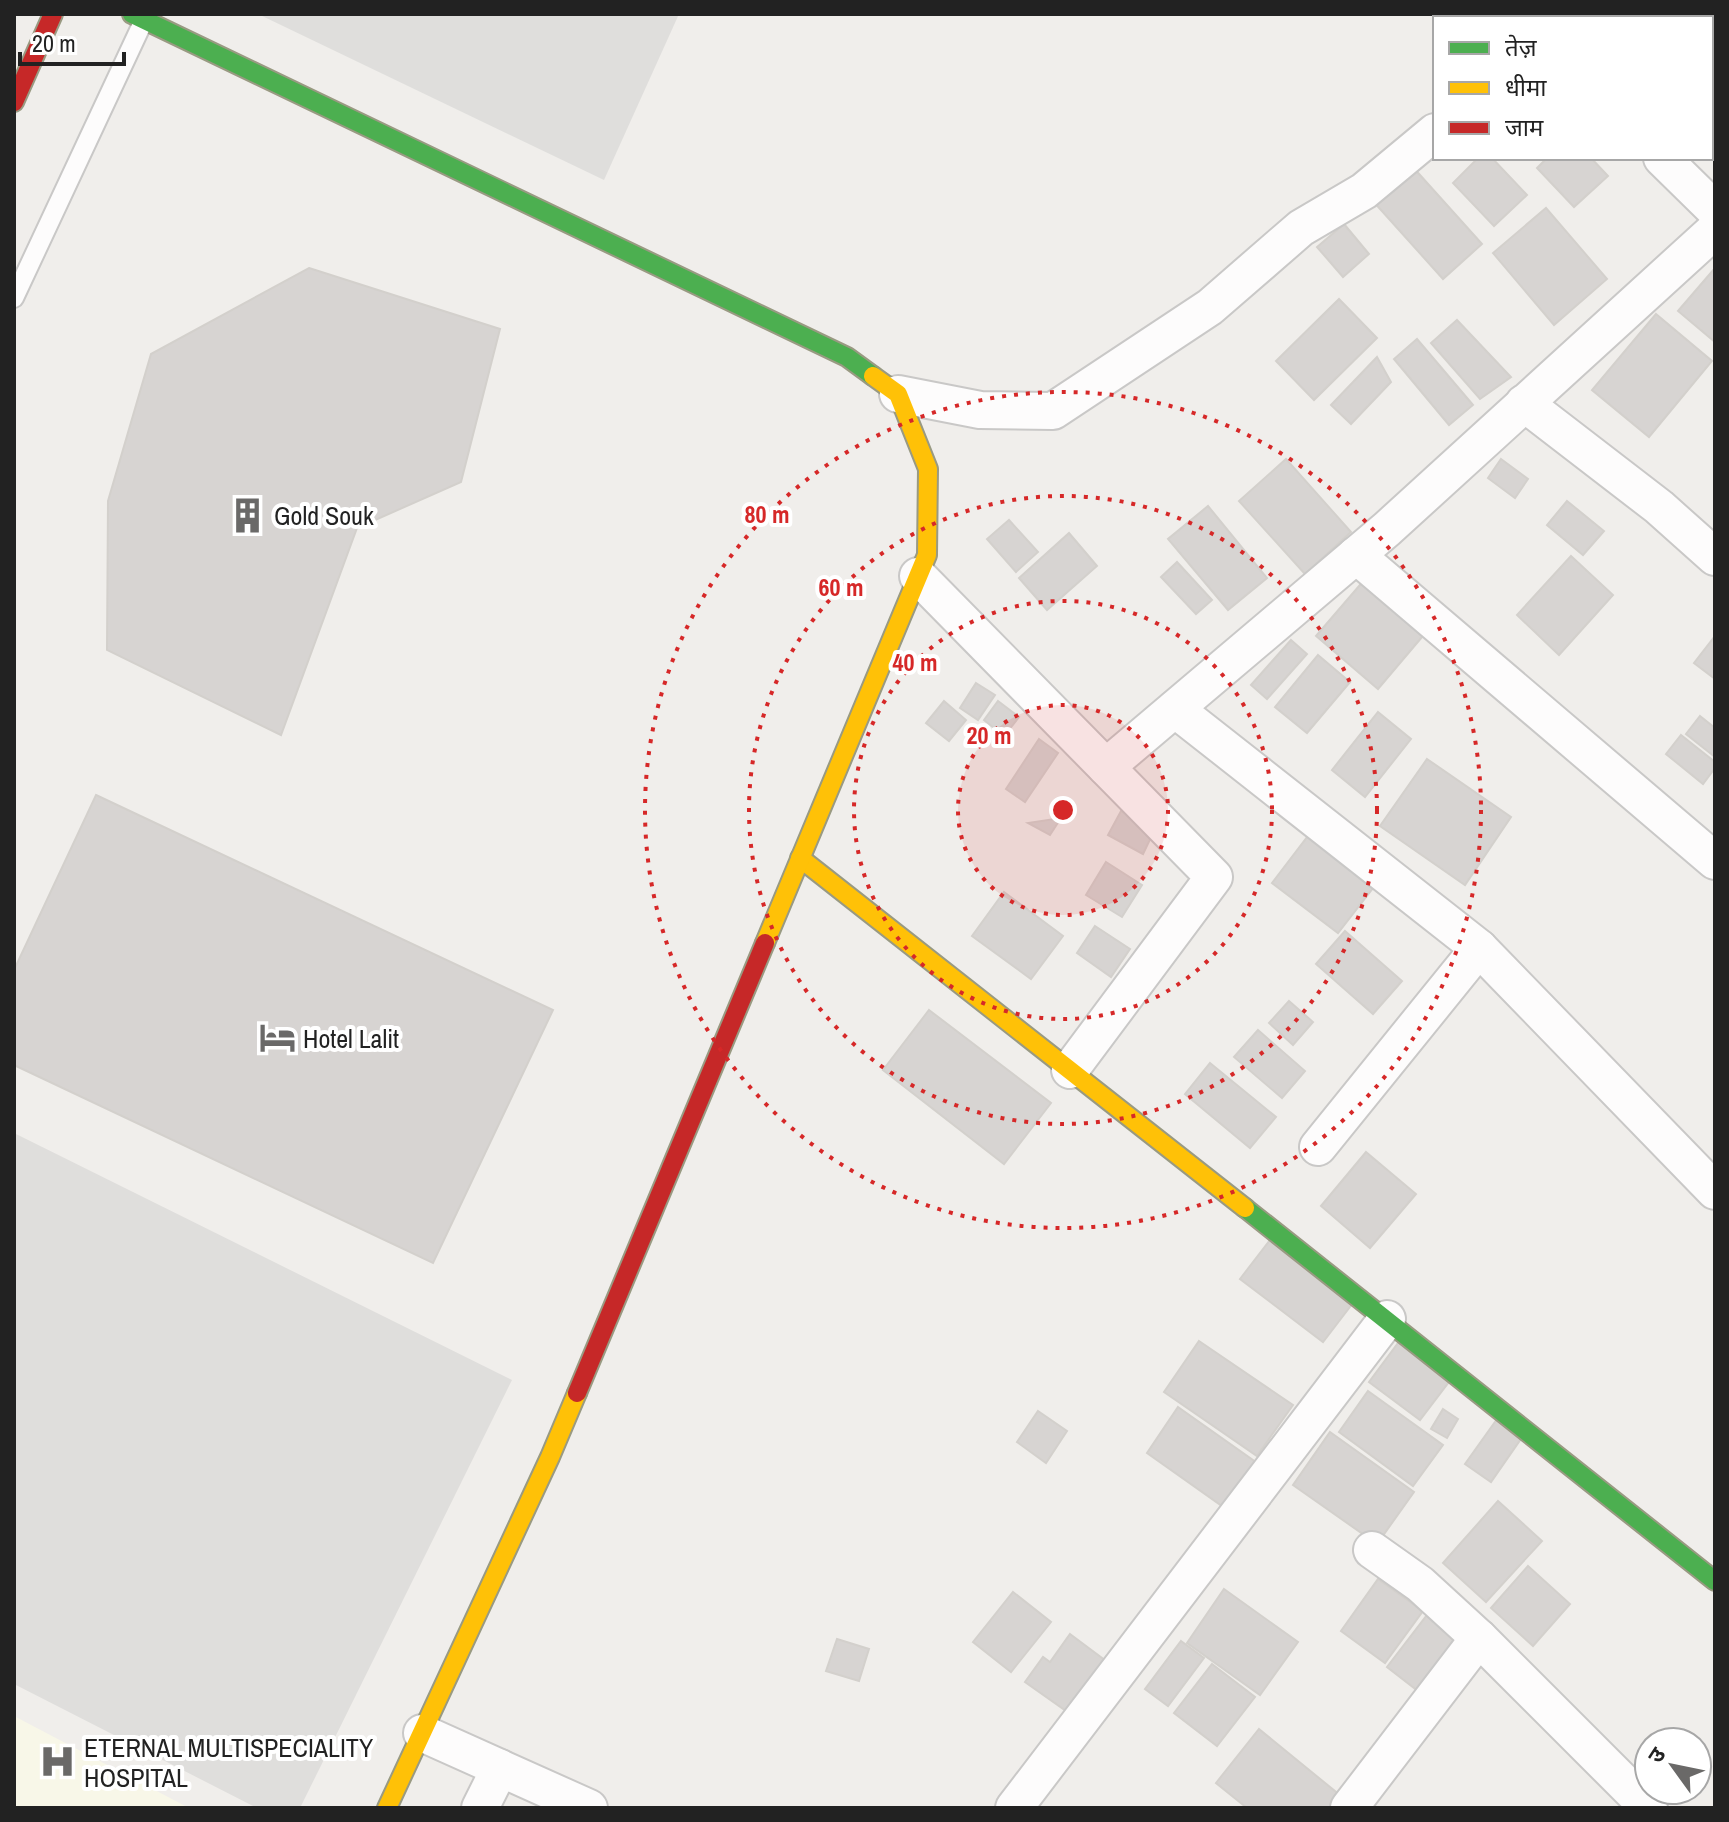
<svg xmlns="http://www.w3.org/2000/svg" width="1729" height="1822" font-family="'Archivo Narrow','Noto Sans Devanagari',sans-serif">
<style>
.residential{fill:#dfdedc}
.education{fill:#f8f7e8}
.building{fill:#d7d4d2;stroke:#d3d0cc;stroke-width:2}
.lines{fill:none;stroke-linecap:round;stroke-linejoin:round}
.lane-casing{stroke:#c9c8c7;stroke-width:22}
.street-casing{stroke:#c9c8c7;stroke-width:40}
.fast-casing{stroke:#999a82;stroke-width:22}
.slow-casing{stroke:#999a82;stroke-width:22}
.jam-casing{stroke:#999a82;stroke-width:22}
.lane{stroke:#fdfcfc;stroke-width:18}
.street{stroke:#fdfcfc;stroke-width:36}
.fast{stroke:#4caf50;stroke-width:18}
.slow{stroke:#ffc107;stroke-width:18}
.jam{stroke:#c62828;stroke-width:18}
.ring{fill:none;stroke:#d62828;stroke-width:4;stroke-dasharray:4 8}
.labels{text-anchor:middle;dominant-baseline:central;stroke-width:8;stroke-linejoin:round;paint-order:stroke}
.poi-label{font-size:26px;fill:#222;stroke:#fff;text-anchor:start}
.centre{fill:#d62828;stroke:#fff;stroke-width:4}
.ring-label{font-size:24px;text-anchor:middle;font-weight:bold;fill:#d62828;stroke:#fff;stroke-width:8;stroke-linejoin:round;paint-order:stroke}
</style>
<rect width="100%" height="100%" fill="#f0eeeb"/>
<!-- residential -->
<g class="residential">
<path d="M258,14h421l-75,166z"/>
<path d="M14,1133l498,247 -212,428h-43l-243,-124z"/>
</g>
<!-- education -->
<path class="education" d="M14,1716l175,92h-175z"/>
<!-- building -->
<g class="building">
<path d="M1478,158h14l35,37 -33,31 -41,-43z"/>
<path d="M1547,158h44l17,18 -34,31 -37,-39z"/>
<path d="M1411,165l71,79 -39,35 -71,-79z"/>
<path d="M1546,208l61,71 -53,46 -61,-72z"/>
<path d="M1344,224l25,30 -26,23 -26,-30z"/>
<path d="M309,268l191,61 -39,153 -104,46 -76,207 -174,-85 1,-149 43,-147z"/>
<path d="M1715,268v74l-37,-31z"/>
<path d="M1339,299l38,39 -63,62 -38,-39z"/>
<path d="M1656,314l56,47 -63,76 -57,-47z"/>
<path d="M1457,320l54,57 -31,22 -49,-56z"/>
<path d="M1417,339l56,66 -24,20 -55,-66z"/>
<path d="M1377,357l14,25 -40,42 -20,-19z"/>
<path d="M1286,459l65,73 -46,42 -66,-73z"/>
<path d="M1501,459l27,20 -13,19 -27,-20z"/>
<path d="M1567,501l37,30 -21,24 -36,-30z"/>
<path d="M1208,506l59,72 -39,32 -60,-71z"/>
<path d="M1009,520l29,32 -22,20 -29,-33z"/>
<path d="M1069,533l28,33 -50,44 -28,-32z"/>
<path d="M1571,556l42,39 -54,60 -42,-40z"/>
<path d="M1177,562l35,38 -16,14 -35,-37z"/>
<path d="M1372,571l61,53 -55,65 -62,-53z"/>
<path d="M1715,636v43l-21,-16z"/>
<path d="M1291,640l16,14 -40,45 -16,-14z"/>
<path d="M1318,655l32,27 -43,51 -32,-26z"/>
<path d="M976,683l19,12 -17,25 -18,-12z"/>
<path d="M944,701l22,19 -17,21 -23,-18z"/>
<path d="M998,701l21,16 -15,19 -20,-16z"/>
<path d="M1378,712l33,27 -46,58 -33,-27z"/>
<path d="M1700,716l15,12v29l-29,-23z"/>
<path d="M1681,735l34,27v6l-12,16 -37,-30z"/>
<path d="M1039,739l19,14 -33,49 -19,-13z"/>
<path d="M1427,759l84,58 -46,68 -85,-59z"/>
<path d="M96,795l457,215 -120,253 -419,-198v-95z"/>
<path d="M1121,811l34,18 -12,25 -35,-19z"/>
<path d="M1061,818l-11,17 -22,-12z"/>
<path d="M1311,832l66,51 -39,50 -66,-50z"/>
<path d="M1106,862l36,23 -20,32 -36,-22z"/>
<path d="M1004,892l59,44 -32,43 -59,-43z"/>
<path d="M1095,926l35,23 -19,28 -34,-24z"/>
<path d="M1345,931l57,50 -29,33 -57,-50z"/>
<path d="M1289,1001l24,21 -20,23 -24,-22z"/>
<path d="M929,1010l122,93 -47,61 -121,-94z"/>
<path d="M1258,1030l47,41 -23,27 -48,-41z"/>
<path d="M1210,1063l66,54 -26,31 -65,-54z"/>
<path d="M1366,1152l50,42 -46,54 -49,-42z"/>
<path d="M1273,1236l83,63 -33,43 -83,-63z"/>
<path d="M1401,1339l51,39 -32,42 -51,-38z"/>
<path d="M1199,1341l94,64 -36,51 -93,-64z"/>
<path d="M1368,1391l75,54 -30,41 -74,-54z"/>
<path d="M1178,1407l82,58 -31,46 -82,-58z"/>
<path d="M1443,1409l15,10 -11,19 -16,-9z"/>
<path d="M1038,1411l29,20 -21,32 -29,-21z"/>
<path d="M1497,1419l26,17 -32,46 -26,-18z"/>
<path d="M1330,1432l84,60 -37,52 -84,-59z"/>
<path d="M1498,1501l44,40 -56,61 -43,-39z"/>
<path d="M1528,1566l42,38 -37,42 -42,-38z"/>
<path d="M1378,1579l45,32 -38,52 -44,-32z"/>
<path d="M1224,1589l74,53 -38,53 -73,-52z"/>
<path d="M1013,1592l38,30 -40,50 -38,-30z"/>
<path d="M1427,1615l39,31 -39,52 -40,-31z"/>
<path d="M1070,1634l36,27 -37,52 -44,-31 18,-25 7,5z"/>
<path d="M837,1639l32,10 -10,32 -33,-10z"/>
<path d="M1181,1641l23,17 -36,48 -23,-17z"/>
<path d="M1212,1664l43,33 -38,49 -43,-33z"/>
<path d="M1259,1729l82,67 -9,12h-85l-31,-25z"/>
</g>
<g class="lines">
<defs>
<path id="lane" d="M14,298l130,-278"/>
<g id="street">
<path d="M1571,18l5,-4"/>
<path d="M1662,158l53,52"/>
<path d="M898,394l82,16 73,1 157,-104 91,-79 63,-37 71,-59"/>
<path d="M1524,403l135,104 56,50"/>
<path d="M1356,555l359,306"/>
<path d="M918,576l296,301 -144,193"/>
<path d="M1175,709l304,239 -161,199"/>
<path d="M1106,767l281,-238 328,-299"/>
<path d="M1479,948l236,243"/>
<path d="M1372,1550l48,34 59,54"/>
<path d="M422,1733l167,75"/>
<path d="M480,1808l20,-40"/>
<path d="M1014,1808l373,-489"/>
<path d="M1349,1808l130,-170 170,170"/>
</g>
<g id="fast">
<path d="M132,14l715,343 26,19"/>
<path d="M1245,1208l470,373"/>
</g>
<g id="slow">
<path d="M800,858l445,350"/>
<path d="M765,943l162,-388 1,-86 -30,-75 -25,-18"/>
<path d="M387,1808l163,-351 27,-64"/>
</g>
<g id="jam">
<path d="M14,102l39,-88"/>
<path d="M577,1393l188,-450"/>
</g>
</defs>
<!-- lane casing -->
<use href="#lane" class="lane-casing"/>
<!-- street casing -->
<use href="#street" class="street-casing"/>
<!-- fast casing -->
<use href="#fast" class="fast-casing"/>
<!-- slow casing -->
<use href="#slow" class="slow-casing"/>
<!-- jam casing -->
<use href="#jam" class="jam-casing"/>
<!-- lane -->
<use href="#lane" class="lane"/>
<!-- street -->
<use href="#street" class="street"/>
<!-- fast -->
<use href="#fast" class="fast"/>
<!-- slow -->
<use href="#slow" class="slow"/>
<!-- jam -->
<use href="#jam" class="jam"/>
</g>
<!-- distance rings -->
<circle cx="1063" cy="810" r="105" fill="#d62828" fill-opacity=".12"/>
<g class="ring">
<circle cx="1063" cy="810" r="105"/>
<circle cx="1063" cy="810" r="209"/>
<circle cx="1063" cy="810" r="314"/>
<circle cx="1063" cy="810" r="418"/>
</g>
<!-- icons -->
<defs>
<symbol id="building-bare" viewBox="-9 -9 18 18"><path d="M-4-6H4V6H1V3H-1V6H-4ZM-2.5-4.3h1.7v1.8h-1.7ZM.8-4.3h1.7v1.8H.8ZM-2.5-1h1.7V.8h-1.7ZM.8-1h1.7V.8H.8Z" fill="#6a6968" stroke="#fff" stroke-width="2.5" paint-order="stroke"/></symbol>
<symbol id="hotel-bare" viewBox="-9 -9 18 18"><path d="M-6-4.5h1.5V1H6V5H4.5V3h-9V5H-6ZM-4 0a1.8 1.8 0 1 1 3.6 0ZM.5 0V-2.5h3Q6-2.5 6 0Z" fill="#6a6968" stroke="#fff" stroke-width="2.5" paint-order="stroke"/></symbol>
<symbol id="hospital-bare" viewBox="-9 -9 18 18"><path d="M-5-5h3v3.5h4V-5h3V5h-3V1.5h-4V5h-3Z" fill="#6a6968" stroke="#fff" stroke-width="2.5" paint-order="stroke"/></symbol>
</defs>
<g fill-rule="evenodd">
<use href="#building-bare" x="222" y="490" width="51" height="51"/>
<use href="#hotel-bare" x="252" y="1012" width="51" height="51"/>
<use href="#hospital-bare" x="32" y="1736" width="51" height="51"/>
</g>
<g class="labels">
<!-- poi labels -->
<g class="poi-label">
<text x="274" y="515">Gold Souk</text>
<text x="303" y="1038">Hotel Lalit</text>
<text x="84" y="1747">ETERNAL MULTISPECIALITY<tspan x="84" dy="30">HOSPITAL</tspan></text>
</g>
</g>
<circle cx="1063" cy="810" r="12" class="centre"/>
<g class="ring-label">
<text x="767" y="523">80 m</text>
<text x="841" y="596">60 m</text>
<text x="915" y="671">40 m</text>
<text x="989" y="744">20 m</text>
</g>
<!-- border -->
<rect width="1729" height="1822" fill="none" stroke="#222222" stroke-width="32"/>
<!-- legend -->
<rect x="1433" y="16" width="280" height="144" fill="#ffffff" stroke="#a7a7a7" stroke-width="2"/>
<rect x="1449" y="42" width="40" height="12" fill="#4caf50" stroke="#a7a7a7" stroke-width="2"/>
<text x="1505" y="56" font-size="24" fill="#222222">तेज़</text>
<rect x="1449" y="82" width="40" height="12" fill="#ffc107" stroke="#a7a7a7" stroke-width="2"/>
<text x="1505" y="96" font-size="24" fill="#222222">धीमा</text>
<rect x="1449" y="122" width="40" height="12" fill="#c62828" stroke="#a7a7a7" stroke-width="2"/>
<text x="1505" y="136" font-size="24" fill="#222222">जाम</text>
<!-- north arrow -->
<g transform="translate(1673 1766) rotate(303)"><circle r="38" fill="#ffffff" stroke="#a7a7a7" stroke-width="2"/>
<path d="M0-6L14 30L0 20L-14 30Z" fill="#6a6968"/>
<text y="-12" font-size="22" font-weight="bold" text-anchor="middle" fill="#222222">उ</text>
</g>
<!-- scale -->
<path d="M20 52v12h104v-12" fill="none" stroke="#222222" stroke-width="4"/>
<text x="32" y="52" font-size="24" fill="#222222" stroke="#ffffff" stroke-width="6" paint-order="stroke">20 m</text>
</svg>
